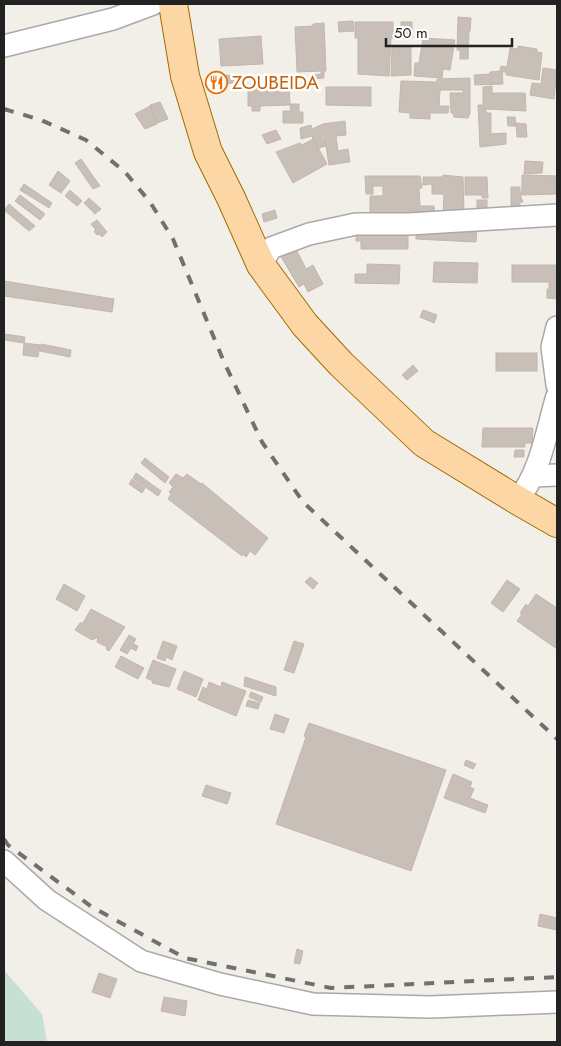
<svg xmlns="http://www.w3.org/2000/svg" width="561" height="1046" font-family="Jost,sans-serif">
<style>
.wetland{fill:#c6e0d4}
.building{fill:#c7bfb8;stroke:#c4b6ab}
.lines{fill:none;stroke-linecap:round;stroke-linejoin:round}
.minor-casing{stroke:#a9a9a9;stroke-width:24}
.major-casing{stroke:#a06b00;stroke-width:30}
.minor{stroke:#fff;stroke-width:21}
.major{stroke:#fcd6a4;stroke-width:28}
.rail{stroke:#707070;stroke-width:4;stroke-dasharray:10 10;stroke-linecap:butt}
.labels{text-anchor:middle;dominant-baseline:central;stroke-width:5;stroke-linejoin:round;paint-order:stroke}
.food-label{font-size:19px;fill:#c56008;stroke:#fff;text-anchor:start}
</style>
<rect width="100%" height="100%" fill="#f2efe9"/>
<!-- wetland -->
<path class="wetland" d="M4,970l38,44 5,28h-43z"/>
<!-- building -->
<g class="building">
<path d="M458,17l13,1 -1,13h-1l-1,28h-8v-9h-3z"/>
<path d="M353,21l1,10 -15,1 -1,-10z"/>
<path d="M355,22h38v16h-2l-2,38 -31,-2v-36h-3z"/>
<rect x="401" y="22" width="11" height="15"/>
<path d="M324,23l2,48h-2v7l-11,1 -1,-4 9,-1v-3l-24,1 -2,-45 18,-1v-2z"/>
<path d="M261,36l2,28 -42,2 -2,-27z"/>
<path d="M423,38l32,2 -5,30 -7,-1 -1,9 -28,-2 1,-13h4z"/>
<path d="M518,46l19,3v3l5,1 -3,27 -33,-5v-3h-4l1,12 -28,1 -1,-10 16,-1v-2l10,-1 1,-5 6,1 3,-19 8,1z"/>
<path d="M392,47h19v28l-20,1z"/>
<path d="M543,68l14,2 -3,29 -24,-4 2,-12 9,1z"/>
<path d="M215,74l19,2 -1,7 -18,1z"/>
<path d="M470,78v35l-2,5 -14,-1 -1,-4h-2l-1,-20h13v-3h-23l-1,16h10l-1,7h-18v6l-20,-1v-5l-11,-1 2,-31 36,1v-3z"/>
<path d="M289,86l1,19 -30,1v5h-8v-5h-4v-19z"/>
<path d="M492,86v7h33l1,18 -40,-2v4h5v21l15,-1v11l-26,3 -2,-42h5v-18z"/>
<path d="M326,87h45v19l-45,-1z"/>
<path d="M160,102l8,17 -11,4 -7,-18z"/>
<path d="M290,104h9v8h4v11h-20v-12h8z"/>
<path d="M150,106l7,18 -12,5 -10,-15z"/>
<path d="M507,117h8l1,9h-8z"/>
<path d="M345,121l1,14 -10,1 2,15 10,-2 2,13 -21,3 -5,-31 -2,1 4,11 -7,2 -5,-8 13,24 -34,19 -17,-31 24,-9 2,2 11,-6 -1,-3 -11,3 -1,-11 11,-3 1,4 11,-5z"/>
<path d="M516,123l10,1 1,13h-10z"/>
<path d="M276,130l5,9 -14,5 -5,-9z"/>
<path d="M81,159l19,27 -7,3 -18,-26z"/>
<path d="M525,161l18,1 -1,11 -18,1z"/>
<path d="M58,171l12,10 -9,12 -12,-8z"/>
<path d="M443,175l20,2 1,38 -21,1 1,-22h-12v-10l-9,1v-8h20z"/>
<path d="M522,175l35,1v18l-37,1 3,7h-3v5l-9,1v-21h9v5h2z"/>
<path d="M365,176h55l2,12h-3l1,18h14l1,10 -65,1v-21h13v-10h-10v8h-7z"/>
<path d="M465,177h22l1,21h-6v-3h-17z"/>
<path d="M24,184l28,19 -3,5 -29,-18z"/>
<path d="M70,190l12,11 -5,5 -12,-10z"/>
<path d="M20,195l25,19 -5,6 -25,-19z"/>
<path d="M89,198l12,11 -6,5 -11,-11z"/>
<rect x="477" y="200" width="10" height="10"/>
<path d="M9,204l26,22 -6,5 -25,-21z"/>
<path d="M275,210l2,8 -13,4 -2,-8z"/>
<path d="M97,220l10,12 -5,5 -3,-3 -2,1 -3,-4 2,-1 -5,-6z"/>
<path d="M357,225h51v24h-47v-8h-5z"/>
<path d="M416,225l61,1 -1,16 -60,-3z"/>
<path d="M295,247l11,22 7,-4 10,19 -15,8 -4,-8 -5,3 -19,-32z"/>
<path d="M434,262l44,1 -1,20 -44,-1z"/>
<path d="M367,264l33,1 -1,19 -44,-1v-9h12z"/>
<rect x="512" y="265" width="45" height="17"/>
<path d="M4,281l110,18 -2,13 -108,-16z"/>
<path d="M549,283h8v16l-10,-1v-9h2z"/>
<path d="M423,310l14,5 -3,8 -14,-6z"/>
<path d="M4,334l21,3 -1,6 -20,-3z"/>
<path d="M24,343l16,2 -2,12 -15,-2z"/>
<path d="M41,344l30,6 -1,7 -30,-6z"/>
<rect x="496" y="353" width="41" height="18"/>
<path d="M413,365l5,6 -11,9 -5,-5z"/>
<path d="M483,428h50l-1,15h-7v4h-43z"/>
<path d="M515,450h9v7h-10z"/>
<path d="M145,458l24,19 -4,6 -24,-20z"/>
<path d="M136,473l25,18 -3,5 -25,-18z"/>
<path d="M176,474l7,4 4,-4 14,10 1,-1 66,55 -13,17 -5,-4 -4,6 -3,-3 -1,2 -74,-57 3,-5 -2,-2 4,-5 -4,-4z"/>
<path d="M132,479l13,9 -3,5 -13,-9z"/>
<path d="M310,577l8,6 -5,6 -8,-7z"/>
<path d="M507,580l13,9 -17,23 -12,-9z"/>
<path d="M64,584l21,12 -8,15 -21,-12z"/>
<path d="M536,594l21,14v41l-40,-28 5,-7 -2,-1 6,-9 2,2z"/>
<path d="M91,609l34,18 -16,24 -3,-2 1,-2 -10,-5 1,-5 -6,3 -17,-10 5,-7h3z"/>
<path d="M129,635l7,4 -3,5 5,2 -2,5 -5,-3 -4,6 -7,-4z"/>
<path d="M163,641l14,5 -5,14 -6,-3 -1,4 -8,-3z"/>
<path d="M294,641l10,3 -10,29 -10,-3z"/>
<path d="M121,656l23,12 -6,11 -23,-12z"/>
<path d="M153,660l23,9 -7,18 -17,-4 1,-2 -7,-3z"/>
<path d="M184,671l19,8 -7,18 -19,-8z"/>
<path d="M245,677l31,10v9l-32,-10z"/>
<path d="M209,682l12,5 1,-5 24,9 -10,25 -38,-16 5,-13 4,2z"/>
<path d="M251,692l12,5 -2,5 -12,-5z"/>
<path d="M248,700l12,3 -2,6 -12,-3z"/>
<path d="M275,714l14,5 -5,14 -14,-4z"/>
<path d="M309,723l137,47 -35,101 -135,-47 30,-87 -2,-1z"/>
<path d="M466,760l10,4 -3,5 -9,-4z"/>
<path d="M453,774l19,8 -2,5 4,2 -4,9 18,7 -3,8 -41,-15z"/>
<path d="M206,785l25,8 -4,11 -25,-8z"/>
<path d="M540,914l17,4v12l-19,-4z"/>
<path d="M297,949l6,2 -3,13 -6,-1z"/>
<path d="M99,973l18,6 -7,19 -18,-6z"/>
<path d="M164,997l23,4 -2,15 -24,-5z"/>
</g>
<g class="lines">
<defs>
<g id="minor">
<path d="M4,46l109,-27 40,-15"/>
<path d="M261,265l10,-17 38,-14 47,-10h53l148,-9"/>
<path d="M557,327l-5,20 5,38"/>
<path d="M533,476l24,-1"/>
<path d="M517,500c23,-25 30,-71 40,-104"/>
<path d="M4,861l43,39 94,61 79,23 93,20 117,3 127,-5"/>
</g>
<path id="major" d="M173,4l12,72 23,76 23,46 30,67 44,60 36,39 83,79 93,57 40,23"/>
</defs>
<!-- minor casing -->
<use href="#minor" class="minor-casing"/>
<!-- major casing -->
<use href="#major" class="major-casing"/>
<!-- minor -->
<use href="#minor" class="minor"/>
<!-- major -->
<use href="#major" class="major"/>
<!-- rail -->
<g class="rail">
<path d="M4,109l37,11 45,20 39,32 25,30 23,37 51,123 38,80 41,60 254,237"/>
<path d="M4,839l4,6 84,62 93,51 146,30 226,-11"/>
</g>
</g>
<!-- icons -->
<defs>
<symbol id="restaurant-ring" viewBox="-11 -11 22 22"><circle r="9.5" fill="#fff" stroke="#e8710a" stroke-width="1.5"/><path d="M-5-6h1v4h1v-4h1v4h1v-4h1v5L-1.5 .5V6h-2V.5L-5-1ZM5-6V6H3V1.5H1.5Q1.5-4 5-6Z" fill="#e8710a"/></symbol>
</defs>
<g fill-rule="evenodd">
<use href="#restaurant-ring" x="204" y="70" width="25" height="25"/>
</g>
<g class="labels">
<!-- food labels -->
<g class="food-label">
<text x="232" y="82">ZOUBEIDA</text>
</g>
</g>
<!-- border -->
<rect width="561" height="1046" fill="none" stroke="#222222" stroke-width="10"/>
<!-- scale -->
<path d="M386 38v8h126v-8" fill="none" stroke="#222222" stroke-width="2.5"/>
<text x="394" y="38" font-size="15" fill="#222222" stroke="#ffffff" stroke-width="4" paint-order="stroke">50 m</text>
</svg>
